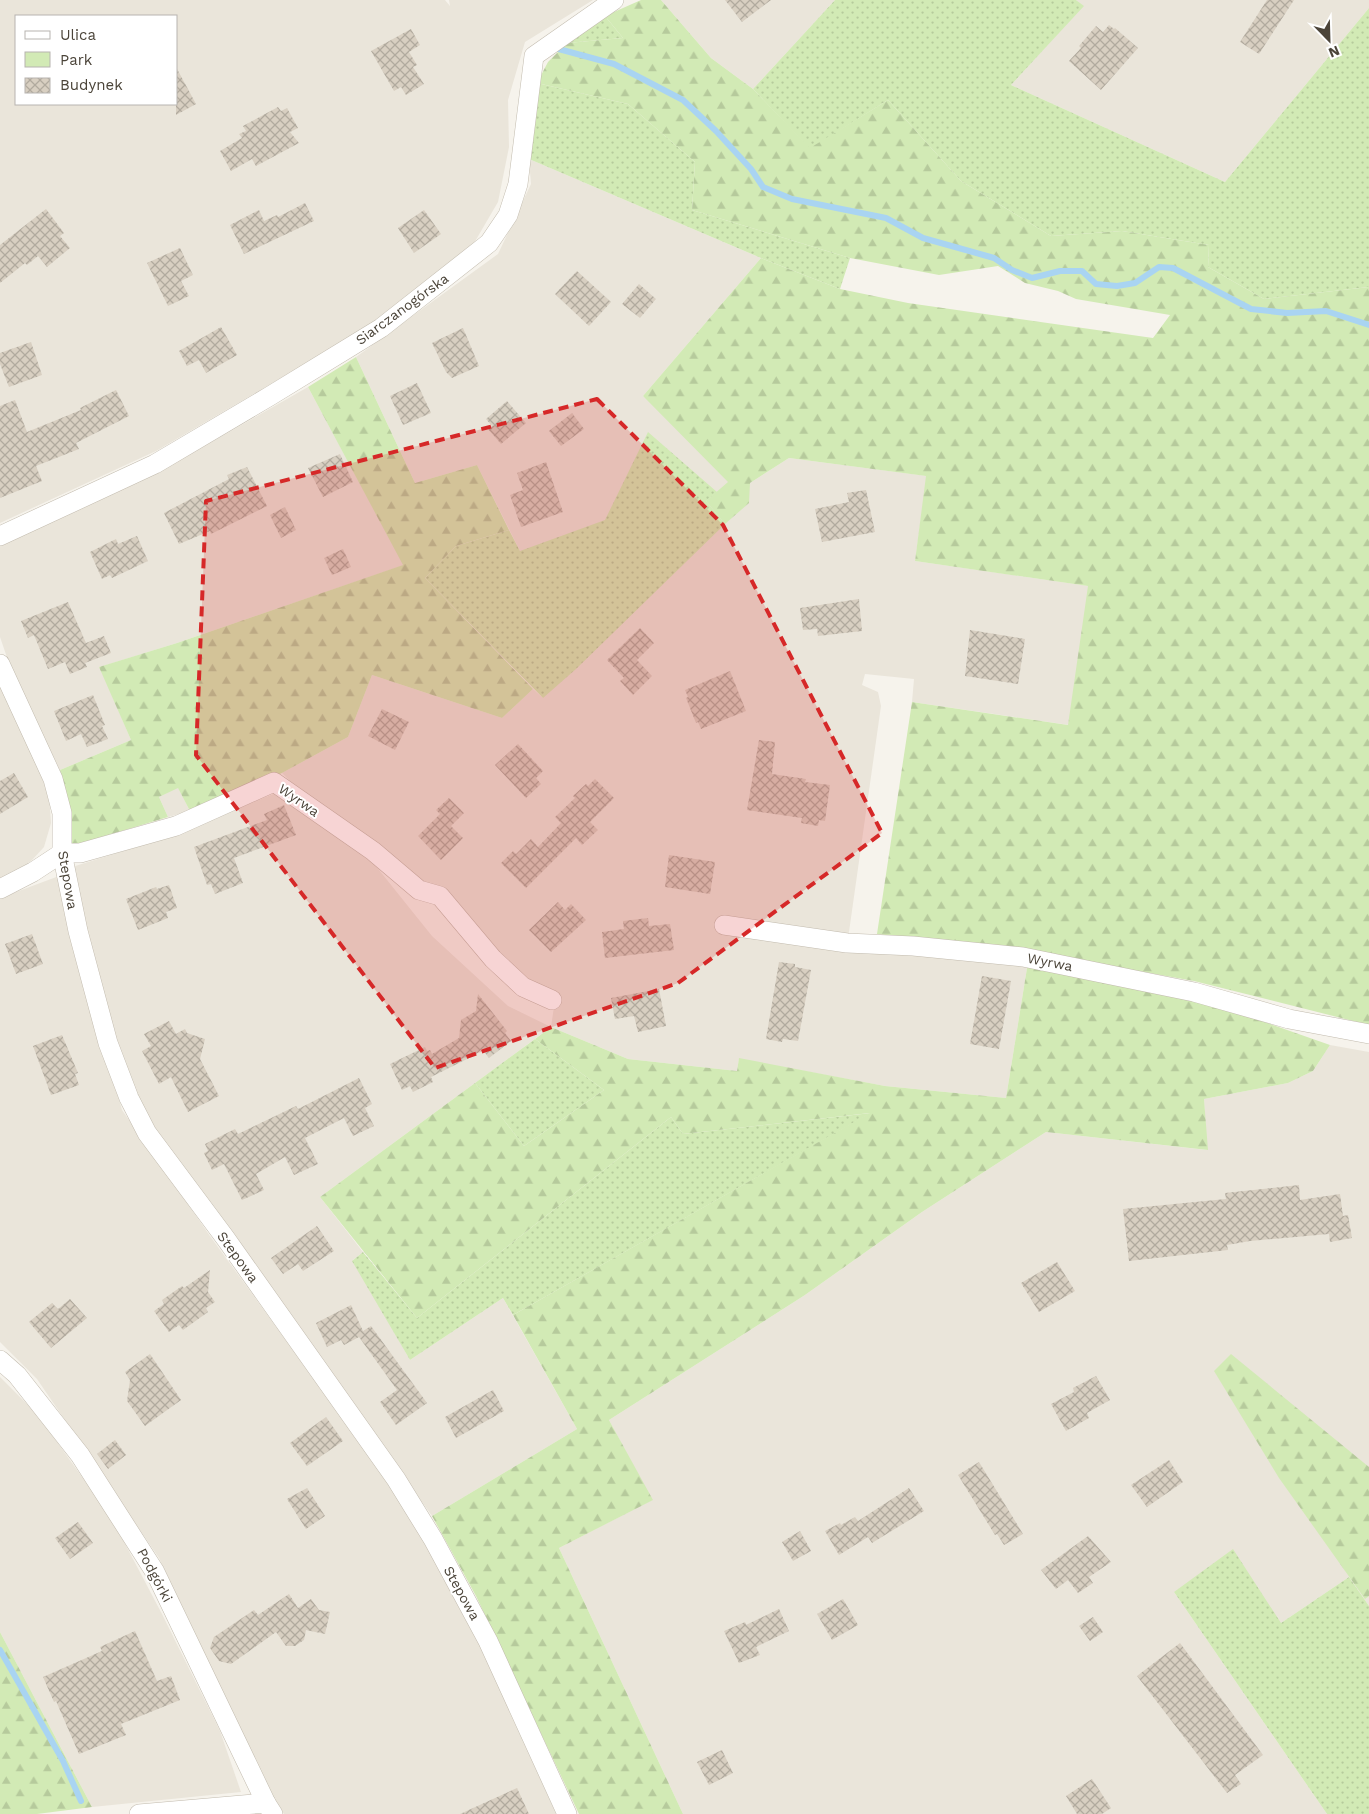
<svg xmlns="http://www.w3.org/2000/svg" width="1369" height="1814" font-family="'Work Sans',sans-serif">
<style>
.residential{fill:#eae5da;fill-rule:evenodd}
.green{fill:url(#green-dots)}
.forest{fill:url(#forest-firs)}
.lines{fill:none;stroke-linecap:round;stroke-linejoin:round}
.stream{stroke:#a9d4f2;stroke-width:6}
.building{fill:url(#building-cross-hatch)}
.minor-casing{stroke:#c2bbae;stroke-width:20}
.minor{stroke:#fff;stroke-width:19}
.marked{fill:#d62828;fill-opacity:0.2;stroke:#d62828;stroke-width:4;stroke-dasharray:10 6;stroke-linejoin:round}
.labels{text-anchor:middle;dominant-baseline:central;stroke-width:4;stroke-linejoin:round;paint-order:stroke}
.street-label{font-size:14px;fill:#4b4439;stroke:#fff}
</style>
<defs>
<pattern id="green-dots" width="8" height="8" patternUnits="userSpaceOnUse" patternTransform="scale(1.25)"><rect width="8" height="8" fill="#d2eab5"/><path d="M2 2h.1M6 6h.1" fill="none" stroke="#b6ca9c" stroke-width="1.8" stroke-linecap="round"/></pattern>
<pattern id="forest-firs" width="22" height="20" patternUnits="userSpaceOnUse" patternTransform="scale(1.25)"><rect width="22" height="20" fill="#d2eab5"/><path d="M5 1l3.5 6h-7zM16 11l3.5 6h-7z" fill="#b6ca9c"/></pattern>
<pattern id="building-cross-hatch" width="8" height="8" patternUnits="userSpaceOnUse" patternTransform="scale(1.25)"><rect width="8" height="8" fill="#d8cfc1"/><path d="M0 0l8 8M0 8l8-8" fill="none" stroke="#b1aa9e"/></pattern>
</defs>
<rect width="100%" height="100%" fill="#f6f3ec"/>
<!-- residential -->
<g class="residential">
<path d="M0,0h445l5,6 -1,-6h144l-68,42 -17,58 1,47 -11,55 -28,48 -71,59 -243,142 -156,72zM16,16h160v88h-160z"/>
<path d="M661,0h174l-82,89 -42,-31z"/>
<path d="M1076,0h293v8l-144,174 -214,-97 72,-79z"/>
<path d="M529,159l232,99 -118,138 107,87 39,-25 138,18 -12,85 174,25 -20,139 -157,-23 2,-23 -49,-5 -3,11 16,7 3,14 -33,233 180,23 -22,136 -121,-12 -146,-27 -2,12 -109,-12 -77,-32 -231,170 43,55 -10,8 57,100 93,-62 74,131 -145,87 -293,-410 -19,-44 -48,-195 100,-31 106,-44 97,73 57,71 76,70 43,21 5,-34 -25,-7 -115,-109 -125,-95 -9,-9 66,-36 24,-62 130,43 31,-29 10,9 -23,-147 -43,-86 -62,18 -59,-126 142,-103 33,-70z"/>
<path d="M308,387l96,178 -227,78 -77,24 31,73 -71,30 -46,-92 -14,-41v-97l194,-88z"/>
<path d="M0,678l49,117 2,28 -7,24 -12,13 -17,14 -15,6z"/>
<path d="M178,787l12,24 -22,6 -9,-20z"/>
<path d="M59,876l63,234 88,126 176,242 32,49 65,124 73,163h-272l-12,-17 -113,-239 -122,-179 -37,-37v-444z"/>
<path d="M1330,1045l39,7v554l-20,-29 -68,46 -107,-31 153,222h-644l-124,-266 93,-48 -43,-80 196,-125 117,-83 124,-80 161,18 -3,-51 84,-16 25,-12z"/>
<path d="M0,1377l37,37 75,105 51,97 57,115 21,61 -149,15 -92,-175z"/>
</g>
<!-- green -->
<g class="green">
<path d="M835,0h241l8,6 -73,79 214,97 144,-174v279l-105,12 -56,-32 1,-22 -87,-14 -71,5 -90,-55 -73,-81 -78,49 -57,-60z"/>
<path d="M605,16l18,22 -56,5z"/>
<path d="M537,83l91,21 67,58 -3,48 158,48 -10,31 -79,-31 -232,-99z"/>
<path d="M648,432l69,60 -11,9 19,23 -149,145 -33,29 -118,-120 31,-32 53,-16 11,21 85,-31z"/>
<path d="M535,1039l69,51 -80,56 -49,-63z"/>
<path d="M871,1113l-358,202 -10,-17 -93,62 -58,-99 11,-9 54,66 254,-201 12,17z"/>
<path d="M1233,1549l48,74 68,-46 20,29v208h-42l-153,-222z"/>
</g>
<!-- forest -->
<g class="forest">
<path d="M641,0h20l50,58 42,31 57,59 78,-48 73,81 90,55 71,-5 87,14 -1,22 56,32 105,-12v738l-175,-44 -161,-29 -156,-18 35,-232 156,23 20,-139 -173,-25 11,-85 -137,-18 -39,25 -1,20 -24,21 -19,-23 22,-19 -85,-86 118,-138 79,31 68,14 245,35 17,-23 -94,-16 -18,-8 -33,-8 -27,-17 -59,9 -89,-17 -158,-48 3,-48 -67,-58 -91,-21 11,-21 19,-19 56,-5 -18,-22z"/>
<path d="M356,357l59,126 62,-18 32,65 -53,16 -31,32 108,111 -31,29 -130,-43 -24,62 -66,36 -78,34 -14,4 -12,-23 -19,9 9,20 -96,29 -3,-32 -9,-44 71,-30 -32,-73 78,-24 226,-78 -95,-178z"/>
<path d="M1028,962l177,39 125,44 -17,26 -25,12 -84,16 4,51 -162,-18 -124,80 -117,83 -196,125 44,80 -94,48 124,266h-104l-103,-218 -44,-80 145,-87 -64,-114 357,-202 -187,21 -12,-17 -254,201 -97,-121 155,-114 49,63 80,-56 -69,-51 16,-12 77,32 109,12 2,-13 146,28 121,12z"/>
<path d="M1231,1354l138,113v129l-4,3 -86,-121 -65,-107z"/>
<path d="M0,1632l92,175 -55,7h-37z"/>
</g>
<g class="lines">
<!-- stream -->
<g class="stream">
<path d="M555,48l59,16 69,36 33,31 35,38 12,18 29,12 94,19 37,20 71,20 18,12 20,8 28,-7h22l14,13 21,2 18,-3 24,-16 14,1 78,41 36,4 39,-2 43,14"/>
<path d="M0,1650l63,111 18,40"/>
</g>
</g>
<!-- building -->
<g class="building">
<path d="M725,0h46l-29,22z"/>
<path d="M1267,0h27l-35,54 -19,-12z"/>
<path d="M1109,25l5,4 1,-1 23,20 -37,42 -32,-29 12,-13 -2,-2 17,-20 7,6z"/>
<path d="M411,29l9,16 -11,7 8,13 -4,2 11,17 -18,11 -5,-8 -7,4 -23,-40z"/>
<path d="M176,67l20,37 -20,11z"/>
<path d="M278,107l3,4 6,-3 11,20 -8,4 9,11 -43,23 -4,-7 -21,12 -11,-20 22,-13 -3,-4 7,-3 -3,-5z"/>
<path d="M305,203l9,18 -70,33 -14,-29 29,-15 5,11 13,-6 1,2z"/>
<path d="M46,209l18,24 -4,3 10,12 -23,19 -9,-11 -11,9 -2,-2 -25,20v-38z"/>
<path d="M424,210l17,24 -27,19 -16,-25z"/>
<path d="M180,248l13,27 -12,6 8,15 -21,10 -21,-43z"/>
<path d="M577,271l34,31 -22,24 -34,-32z"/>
<path d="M639,284l17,15 -16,19 -18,-14z"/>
<path d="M221,327l16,28 -31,18 -7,-13 -12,6 -8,-15z"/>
<path d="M463,328l16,38 -27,12 -6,-6 -14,-29z"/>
<path d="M31,342l11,33 -33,12 -9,-23v-11z"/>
<path d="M417,383l14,30 -28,12 -13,-29z"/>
<path d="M116,390l13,26 -53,27 3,6 -43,17 6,15 -42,17v-92l15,-6 12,32 54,-22 -1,-2z"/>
<path d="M507,401l19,22 -25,21 -13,-15 4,-3 -6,-7z"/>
<path d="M572,413l12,16 -23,17 -12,-15z"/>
<path d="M340,454l13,28 -30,15 -15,-29z"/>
<path d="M546,462l17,50 -42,15 -11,-32 13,-5 -6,-17z"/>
<path d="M247,467l20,39 -56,28 -1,-3 -31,13 -15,-31 65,-34 -2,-4z"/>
<path d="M866,490l9,42 -53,10 -7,-33 34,-7 -2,-9z"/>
<path d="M285,507l11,23 -15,8 -11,-23z"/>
<path d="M137,536l11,25 -36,17 -2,-3 -8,4 -12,-27 26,-13 2,5z"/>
<path d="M343,549l8,18 -19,8 -8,-17z"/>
<path d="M859,599l3,32 -44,5 -1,-7 -14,1 -3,-22z"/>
<path d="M68,602l18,41 18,-7 7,17 -26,10 2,4 -17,7 -5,-12 -17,7 -14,-34 -6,3 -7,-17z"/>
<path d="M640,628l14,15 -17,17 15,16 -19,19 -13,-14 4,-3 -17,-18z"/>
<path d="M970,630l55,9 -7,45 -53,-8z"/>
<path d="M730,671l16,40 -45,18 -3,-7 -2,1 -10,-25 2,-1 -3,-7z"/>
<path d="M93,695l12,30 -3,1 6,13 -21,8 -6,-13 -15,7 -12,-30z"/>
<path d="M382,709l27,13 -14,28 -27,-14z"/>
<path d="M759,740l16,2 -3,32 34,5 -1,3 25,3 -5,36 -6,-1 -1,6 -17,-3 1,-5 -55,-8z"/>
<path d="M518,744l25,27 -7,7 5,6 -15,14 -31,-33z"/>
<path d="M14,773l14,24 -28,17v-33z"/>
<path d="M595,779l19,19 -24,24 8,8 -16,15 -6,-7 -50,50 -25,-25 12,-12 3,3 15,-15 7,8 23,-24 -6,-6 20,-19 -2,-2 13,-12 2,2z"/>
<path d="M449,798l15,15 -13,13 12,12 -22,22 -23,-24 22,-22 -4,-4z"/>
<path d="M284,805l12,30 -62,23 9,25 -28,11 -4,-10 -4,1 -13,-38 73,-27 -3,-6z"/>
<path d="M669,855l46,7 -5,32 -45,-7z"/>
<path d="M169,885l8,23 -11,4 2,6 -30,12 -12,-31 30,-12 1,2z"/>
<path d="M558,902l7,8 6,-6 15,16 -35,32 -22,-22z"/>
<path d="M648,918l1,8 21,-2 4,26 -69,8 -3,-26 22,-3 -1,-8z"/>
<path d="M32,934l11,30 -27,10 -11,-30z"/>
<path d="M779,962l16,2v3l16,3 -13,71 -15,-2 -1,3 -16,-3z"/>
<path d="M982,976l29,5 -12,68 -29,-5z"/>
<path d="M659,989l7,37 -28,6 -4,-16 -19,3 -4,-21z"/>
<path d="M478,994l29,37 -2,2 6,8 -22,17 -7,-9 -7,6 -44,22 2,5 -20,10 -3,-6 -8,4 -12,-26 35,-17 2,4 3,-1 2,4 27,-16 2,-18 15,-9z"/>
<path d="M169,1021l7,13 9,-5 2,4 18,6 -5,20 19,37 -31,16 -17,-35 -12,7 -17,-33 9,-5 -7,-12z"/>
<path d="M62,1035l16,38 -3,1 4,11 -28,10 -18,-49z"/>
<path d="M359,1078l13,26 -7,4 9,18 -21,10 -9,-18 -39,20 13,26 -24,11 -9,-18 -29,17 8,16 -22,10 -18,-36 -12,6 -8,-17 4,-2 -3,-7 30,-15 3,5 58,-28 2,3z"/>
<path d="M1299,1185l1,15 40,-6 3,22 5,-1 4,23 -22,4 -1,-8 -79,7 -23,4 1,5 -99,11 -6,-52 103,-10 -1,-6z"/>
<path d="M317,1226l17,25 -31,20 -5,-7 -15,10 -12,-16z"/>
<path d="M1057,1262l18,29 -36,21 -18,-29z"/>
<path d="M210,1270l-2,22 7,10 -9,6 2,4 -25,18 -4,-5 -10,7 -15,-21 10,-7 -2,-4 20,-14 2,2z"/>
<path d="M70,1299l17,19 -36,30 -22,-26 23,-19 6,6z"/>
<path d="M351,1305l12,26 8,-5 56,77 -31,22 -16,-23 17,-12 -38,-53 -15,8 -3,-5 -14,7 -11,-24z"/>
<path d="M150,1354l31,46 -36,26 -18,-25 3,-21 -5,-8z"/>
<path d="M1096,1376l14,24 -23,13 2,5 -23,13 -15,-27 23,-12 -1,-4z"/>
<path d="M493,1390l11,21 -48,27 -11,-21z"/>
<path d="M326,1417l17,24 -36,25 -17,-23z"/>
<path d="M115,1440l11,15 -18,14 -11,-15z"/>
<path d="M1169,1460l14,22 -36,25 -16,-22z"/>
<path d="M979,1462l44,72 -19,11 -7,-11 -2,1 -37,-60z"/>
<path d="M307,1488l18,28 -19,13 -19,-30z"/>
<path d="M909,1488l15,23 -52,32 -4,-6 -29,18 -14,-24 15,-8 1,2 14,-8 3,4z"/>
<path d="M78,1522l15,21 -23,16 -15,-21z"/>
<path d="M800,1531l11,20 -18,10 -11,-19z"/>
<path d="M1088,1536l23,26 -22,15 4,6 -15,10 -10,-13 -12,9 -15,-19z"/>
<path d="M289,1594l9,14 13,-9 8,11 11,2 -5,22 -19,-4 -2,10 -9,6h-9l-10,-14 -45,32 -12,-3 -9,-13 4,-11 40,-27 4,5z"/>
<path d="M843,1599l15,26 -26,15 -15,-26z"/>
<path d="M779,1609l10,22 -33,16 4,8 -21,8 -15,-32 21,-9 1,3z"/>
<path d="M1093,1617l10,15 -13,9 -11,-15z"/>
<path d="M135,1631l22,50 14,-5 9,24 -59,24 5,11 -47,19 -23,-53 -2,1 -11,-25 59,-26 -2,-4z"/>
<path d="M1180,1643l83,112 -28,20 6,9 -14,9 -90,-117z"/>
<path d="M722,1750l11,23 -24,12 -12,-23z"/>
<path d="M1092,1779l19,29 -9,6h-25l-11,-18z"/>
<path d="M517,1788l12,26h-69z"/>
</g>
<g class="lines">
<defs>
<g id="minor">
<path d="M0,536l155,-72 115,-68 111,-68 108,-85 19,-28 10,-31 16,-128 80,-56"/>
<path d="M0,664l53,115 9,34v40l16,78 30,112 21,55 18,35 79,106 170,240 37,60 55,102 79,173"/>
<path d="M0,889l33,-17 29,-19h18l96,-27 98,-44 99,69 46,39 21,6 53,63 30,28 29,13"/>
<path d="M724,925l123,18 66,3 110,11 171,35 95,27 80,15"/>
<path d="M0,1360l17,15 63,80 75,117 111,231 7,11"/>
<path d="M139,1814l127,-11"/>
</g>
</defs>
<!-- minor casing -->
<use href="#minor" class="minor-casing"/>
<!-- minor -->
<use href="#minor" class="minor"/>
</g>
<!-- marked area -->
<path class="marked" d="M597,399l126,126 159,308 -204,150 -243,85 -239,-313 10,-254z"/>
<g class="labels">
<!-- street labels -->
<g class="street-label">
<text transform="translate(402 309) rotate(-36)">Siarczanogórska</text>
<text transform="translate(299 800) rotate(35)">Wyrwa</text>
<text transform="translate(68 880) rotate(80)">Stepowa</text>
<text transform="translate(1050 962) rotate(11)">Wyrwa</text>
<text transform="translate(238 1257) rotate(54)">Stepowa</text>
<text transform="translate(155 1575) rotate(62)">Podgórki</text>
<text transform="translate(462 1593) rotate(61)">Stepowa</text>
</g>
</g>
<!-- legend -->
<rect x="15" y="15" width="162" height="90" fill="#ffffff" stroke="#b7b4b0"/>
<rect x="25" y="31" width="25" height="8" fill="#ffffff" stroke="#b7b4b0"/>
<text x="60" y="40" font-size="15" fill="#4b4439">Ulica</text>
<rect x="25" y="52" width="25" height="15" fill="#d2eab5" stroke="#b7b4b0"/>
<text x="60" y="65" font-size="15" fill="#4b4439">Park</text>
<rect x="25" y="78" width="25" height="15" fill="url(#building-cross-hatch)" stroke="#b7b4b0"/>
<text x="60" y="90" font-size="15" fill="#4b4439">Budynek</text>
<!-- north arrow -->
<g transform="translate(1329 40) rotate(157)" stroke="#ffffff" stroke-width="4" paint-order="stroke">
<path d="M0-4L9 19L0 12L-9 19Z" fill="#4b4439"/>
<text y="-8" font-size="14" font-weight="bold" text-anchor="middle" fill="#4b4439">N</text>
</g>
</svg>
